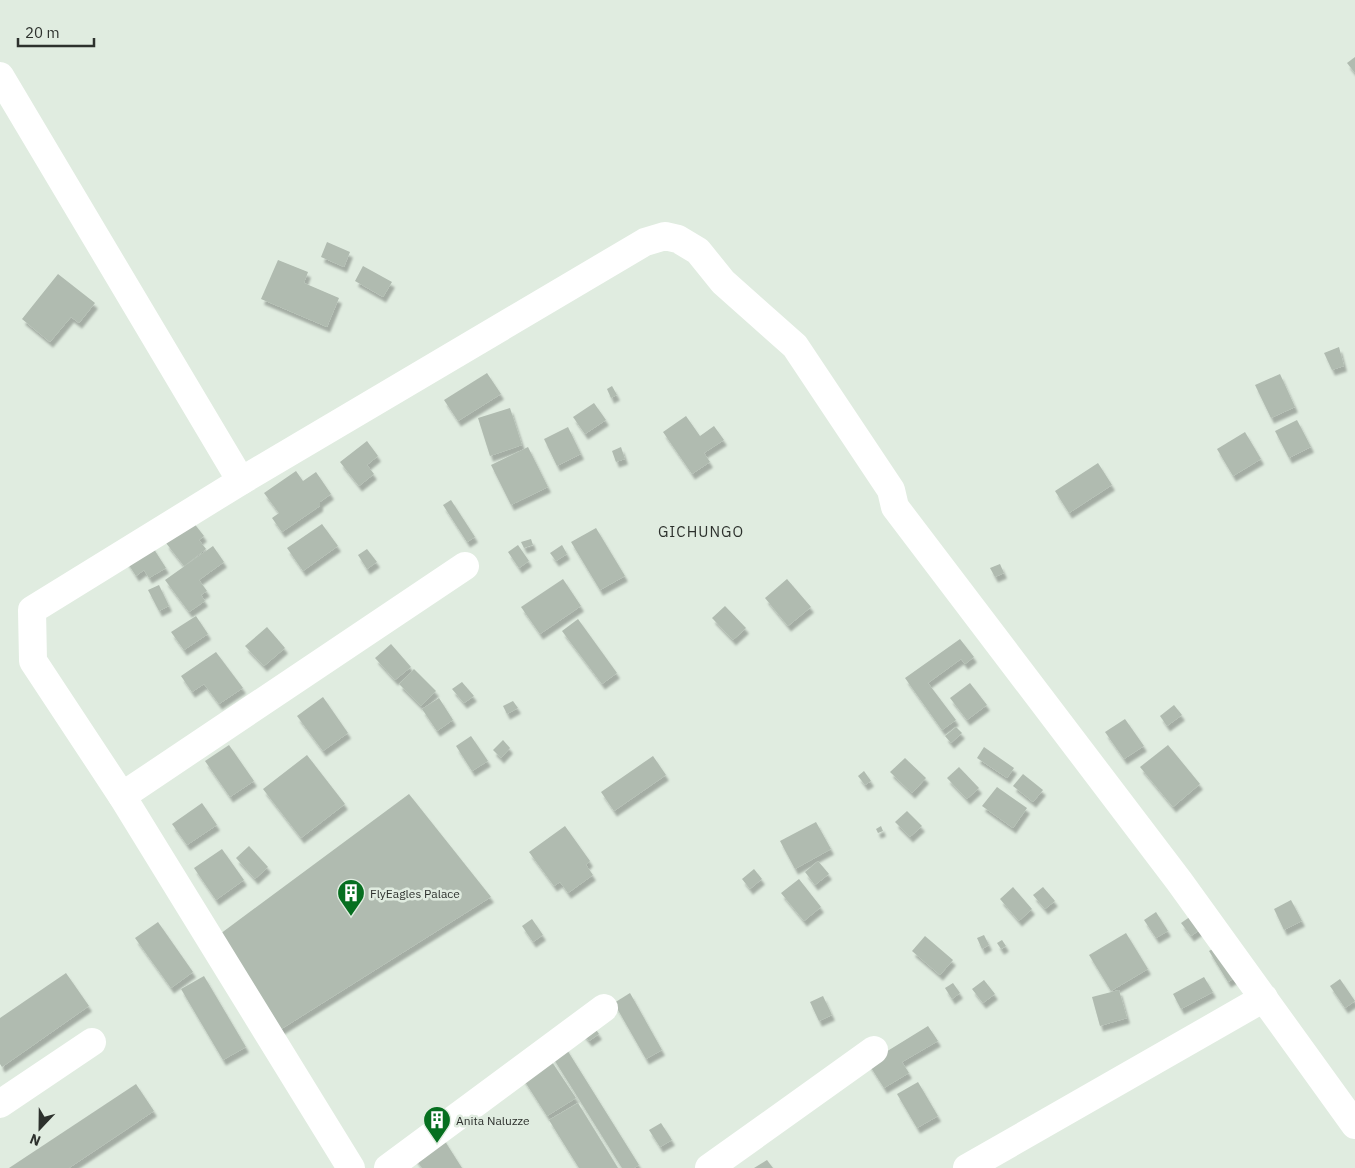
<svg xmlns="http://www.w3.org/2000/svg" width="1355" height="1168" font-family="'IBM Plex Sans',sans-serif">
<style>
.building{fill:#b0bbb0;filter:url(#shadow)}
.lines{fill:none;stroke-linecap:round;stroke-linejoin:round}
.minor{stroke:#fff;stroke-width:28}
.labels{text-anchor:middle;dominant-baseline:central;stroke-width:5;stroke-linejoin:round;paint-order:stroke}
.poi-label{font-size:12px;fill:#2d312d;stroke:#e0ece0;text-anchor:start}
.quarter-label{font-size:15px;letter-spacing:1px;fill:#2d312d;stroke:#e0ece0}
</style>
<defs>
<filter id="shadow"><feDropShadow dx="3" dy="5.5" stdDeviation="1" flood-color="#0004"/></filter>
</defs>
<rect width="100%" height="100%" fill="#e0ece0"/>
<!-- building -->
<g class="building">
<path d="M1355,57v16l-8,-10z"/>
<path d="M327,242l23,10 -6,15 -23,-10z"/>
<path d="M278,260l30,12 -4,11 35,15 -12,29 -66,-28z"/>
<path d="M363,266l29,16 -9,15 -28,-16z"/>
<path d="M58,274l37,29 -16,20 -8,-6 -21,25 -28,-23z"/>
<path d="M1339,347l5,19 -12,4 -8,-17z"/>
<path d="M487,373l14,21 -43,27 -14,-21z"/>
<path d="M1280,374l15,33 -24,11 -16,-33z"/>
<path d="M612,386l5,9 -6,3 -4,-9z"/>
<path d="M594,403l12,17 -21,14 -12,-17z"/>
<path d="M510,408l12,37 -32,11 -12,-38z"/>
<path d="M686,416l14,20 14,-10 10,14 -20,13 6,9 -18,12 -29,-42z"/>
<path d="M1297,420l14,27 -22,11 -14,-27z"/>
<path d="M568,427l13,27 -24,12 -13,-27z"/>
<path d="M1245,432l16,27 -28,17 -16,-27z"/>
<path d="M367,441l11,15 -11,9 7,9 -15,12 -19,-24z"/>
<path d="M528,447l20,40 -37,18 -20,-40z"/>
<path d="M621,447l4,12 -9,3 -4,-11z"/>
<path d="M1098,463l14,22 -43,28 -14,-22z"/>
<path d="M296,471l7,10 13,-9 15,22 -11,8v4l-38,26 -10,-14 7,-5 -15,-20z"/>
<path d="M451,500l24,37 -8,5 -24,-37z"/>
<path d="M193,522l11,14 -5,4 7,9 -22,17 -18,-23z"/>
<path d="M322,524l16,22 -35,25 -16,-23z"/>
<path d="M596,528l29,48 -25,14 -29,-48z"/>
<path d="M531,539l2,6 -9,3 -3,-6z"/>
<path d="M150,543l16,25 -17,10 -5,-8 -8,6 -11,-17z"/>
<path d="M518,545l11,16 -10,7 -11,-16z"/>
<path d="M562,545l5,9 -11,7 -6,-8z"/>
<path d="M213,546l11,16 -25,18 8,11 -6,4 4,6 -16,11 -24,-32z"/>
<path d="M367,549l10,13 -10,7 -9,-14z"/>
<path d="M1000,564l4,9 -9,4 -5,-9z"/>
<path d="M563,579l18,27 -41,28 -19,-27z"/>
<path d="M787,579l24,28 -23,19 -23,-28z"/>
<path d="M159,585l10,21 -10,5 -11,-21z"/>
<path d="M725,606l21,22 -13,12 -21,-22z"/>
<path d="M196,616l12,18 -24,16 -13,-18z"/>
<path d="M578,619l39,54 -15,11 -40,-53z"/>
<path d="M267,627l18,21 -21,18 -19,-20z"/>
<path d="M960,639l14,18 -9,7 -4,-5 -33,24 28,37 -14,10 -37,-52z"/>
<path d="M391,644l20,23 -16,13 -20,-22z"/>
<path d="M216,652l27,36 -24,16 -15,-20 -12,8 -11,-16z"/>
<path d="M414,669l22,22 -15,15 -22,-22z"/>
<path d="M462,682l12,14 -10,7 -12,-14z"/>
<path d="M970,683l17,22 -20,15 -17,-22z"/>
<path d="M323,697l25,36 -25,18 -26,-35z"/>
<path d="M439,698l14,22 -16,11 -15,-22z"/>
<path d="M513,701l5,7 -11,6 -4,-8z"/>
<path d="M1174,705l8,10 -15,11 -7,-10z"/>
<path d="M1125,719l19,27 -20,13 -19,-27z"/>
<path d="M956,727l6,6 -11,10 -6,-7z"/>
<path d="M471,736l17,25 -16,10 -16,-25z"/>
<path d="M503,740l7,8 -9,10 -8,-8z"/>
<path d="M229,745l25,36 -24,16 -25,-36z"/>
<path d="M1168,745l32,39 -27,23 -33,-40z"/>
<path d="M984,747l30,21 -7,10 -30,-20z"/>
<path d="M307,755l38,49 -44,34 -38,-49z"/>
<path d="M653,756l13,19 -52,36 -13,-19z"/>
<path d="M905,758l21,20 -14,15 -22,-21z"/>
<path d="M959,767l20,21 -12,11 -20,-21z"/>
<path d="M864,771l7,10 -6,4 -7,-9z"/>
<path d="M1023,774l20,16 -10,12 -20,-16z"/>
<path d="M997,787l30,21 -14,20 -31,-22z"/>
<path d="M409,794l82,103 -216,136 -59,-96z"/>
<path d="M202,803l15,22 -30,20 -15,-21z"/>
<path d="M907,811l15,15 -12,11 -15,-15z"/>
<path d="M816,822l15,27 -36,20 -15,-28z"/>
<path d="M565,826l25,35 -4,4 7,10 -25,18 -8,-11 -6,4 -25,-34z"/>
<path d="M881,826l2,5 -5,2 -2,-4z"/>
<path d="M249,846l19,21 -13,12 -19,-21z"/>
<path d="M222,849l22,31 -28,20 -22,-32z"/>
<path d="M818,861l11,13 -14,11 -10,-13z"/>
<path d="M754,869l8,10 -12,10 -8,-10z"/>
<path d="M799,879l22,28 -17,14 -23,-28z"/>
<path d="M1013,887l19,22 -13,12 -19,-22z"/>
<path d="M1043,887l12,14 -10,8 -12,-14z"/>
<path d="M1291,900l11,21 -18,9 -10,-21z"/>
<path d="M1156,912l12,19 -12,7 -12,-18z"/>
<path d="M1194,914l10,13 -13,9 -10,-13z"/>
<path d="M532,919l11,16 -10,7 -11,-16z"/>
<path d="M158,922l35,50 -22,16 -36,-50z"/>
<path d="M1126,933l22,36 -37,22 -22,-36z"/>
<path d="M984,935l5,10 -7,4 -5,-11z"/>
<path d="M925,936l28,24 -13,15 -28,-24z"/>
<path d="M1002,940l4,6 -5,3 -4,-6z"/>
<path d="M1219,945l19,31 -10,6 -19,-31z"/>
<path d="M66,973l23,33 -87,61 -2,-3v-46z"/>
<path d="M204,976l42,71 -23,13 -42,-71z"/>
<path d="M1204,977l9,15 -32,17 -8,-15z"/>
<path d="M1340,979l15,22 -10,7 -15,-22z"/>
<path d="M984,980l11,14 -12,9 -11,-14z"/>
<path d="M953,983l7,10 -8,6 -7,-11z"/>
<path d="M1119,990l8,28 -27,8 -8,-29z"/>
<path d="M630,993l32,57 -16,9 -32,-56z"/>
<path d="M823,996l9,19 -13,6 -9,-19z"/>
<path d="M591,1023l8,11 -10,7 -9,-11z"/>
<path d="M928,1026l10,15 -36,21 7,11 -25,15 -16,-25z"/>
<path d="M564,1045l75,120 -5,3h-12l-72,-115z"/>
<path d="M548,1056l28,42 -29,18 -27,-42z"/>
<path d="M918,1082l20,34 -21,12 -20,-34z"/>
<path d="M136,1084l18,27 -85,57h-60z"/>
<path d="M578,1103l40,65h-39l-30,-48z"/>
<path d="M661,1123l11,17 -12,7 -11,-17z"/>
<path d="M441,1135l21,33h-40l-10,-14z"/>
<path d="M767,1160l6,8h-19z"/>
</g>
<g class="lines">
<!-- minor -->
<g class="minor">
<path d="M0,76l241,405"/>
<path d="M122,796l343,-230"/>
<path d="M0,1104l92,-62"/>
<path d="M351,1168l-229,-372 -89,-135 -1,-51 209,-129 404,-239 20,-6 13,3 20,12 25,31 72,64 96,144 4,17 284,374 176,244"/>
<path d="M388,1168l216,-160"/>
<path d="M709,1168l165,-118"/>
<path d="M967,1168l297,-170"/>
</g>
</g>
<!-- icons -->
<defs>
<symbol id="building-pin" viewBox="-11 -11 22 30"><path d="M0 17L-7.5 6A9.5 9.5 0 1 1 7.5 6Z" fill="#066f20" stroke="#e0ece0"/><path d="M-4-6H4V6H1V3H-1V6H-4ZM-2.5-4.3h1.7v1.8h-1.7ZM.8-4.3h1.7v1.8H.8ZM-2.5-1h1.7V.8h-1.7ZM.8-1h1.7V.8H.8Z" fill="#fff"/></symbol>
</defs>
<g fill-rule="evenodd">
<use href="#building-pin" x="335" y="877" width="32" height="43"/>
<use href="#building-pin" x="421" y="1104" width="32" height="43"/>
</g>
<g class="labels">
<!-- poi labels -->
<g class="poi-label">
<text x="370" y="893">FlyEagles Palace</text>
<text x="456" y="1120">Anita Naluzze</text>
</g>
<!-- quarter labels -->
<g class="quarter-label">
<text x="701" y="531">GICHUNGO</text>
</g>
</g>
<!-- north arrow -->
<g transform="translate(40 1128) rotate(202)" stroke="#e0ece0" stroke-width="4" paint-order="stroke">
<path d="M0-4L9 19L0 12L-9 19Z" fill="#2d312d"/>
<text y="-8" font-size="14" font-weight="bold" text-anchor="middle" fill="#2d312d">N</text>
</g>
<!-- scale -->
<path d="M18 38v8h76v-8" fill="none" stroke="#2d312d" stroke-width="2.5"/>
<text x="25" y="38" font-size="15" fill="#2d312d" stroke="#e0ece0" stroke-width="4" paint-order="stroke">20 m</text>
</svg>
